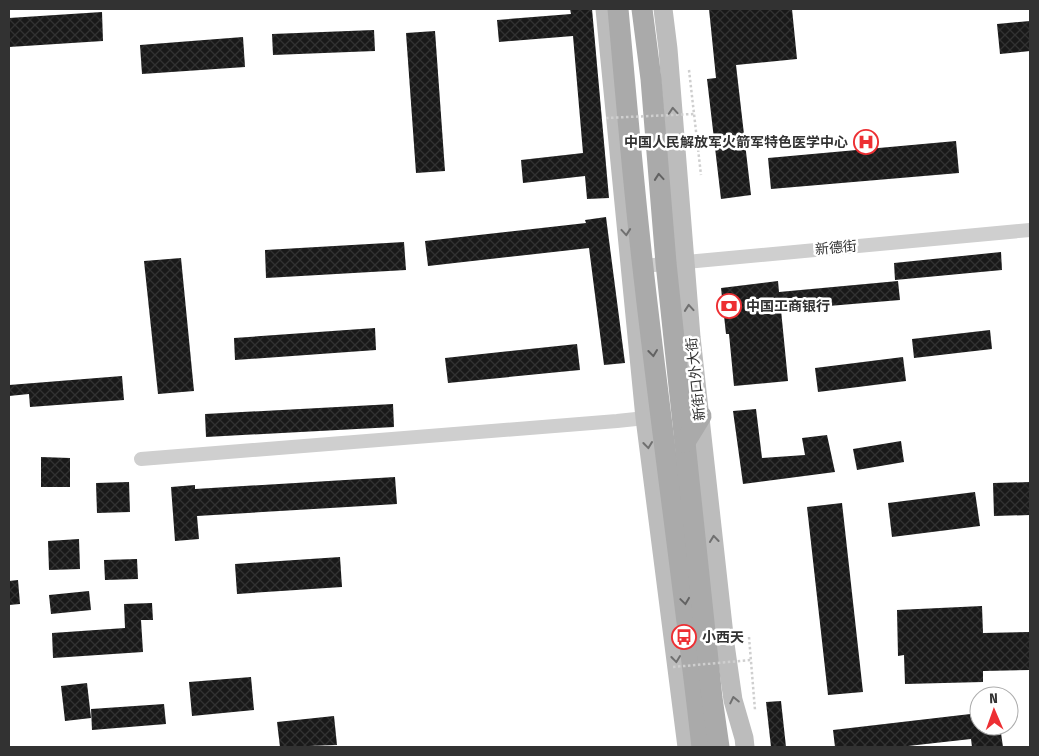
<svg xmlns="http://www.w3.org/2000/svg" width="1039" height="756" font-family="'Fira Sans Condensed','Noto Sans SC',sans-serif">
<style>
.building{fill:url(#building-cross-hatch)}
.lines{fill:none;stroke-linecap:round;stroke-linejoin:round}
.path{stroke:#cfcfcf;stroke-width:2.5;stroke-dasharray:2.5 2.5;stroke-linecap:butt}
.street{stroke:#cfcfcf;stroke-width:14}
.secondary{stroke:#bcbcbc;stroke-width:19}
.primary{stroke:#aaa;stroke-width:21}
.path-bridge{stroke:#cfcfcf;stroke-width:2.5;stroke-dasharray:2.5 2.5;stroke-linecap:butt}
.oneway{stroke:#707070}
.oneway2{stroke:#626262}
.labels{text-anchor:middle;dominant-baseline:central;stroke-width:5;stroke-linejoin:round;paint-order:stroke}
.poi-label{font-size:14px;font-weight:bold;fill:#323232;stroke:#fff;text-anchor:start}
.street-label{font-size:14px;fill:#323232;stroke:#fff}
</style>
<defs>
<pattern id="building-cross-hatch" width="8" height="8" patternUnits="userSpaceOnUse" patternTransform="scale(1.25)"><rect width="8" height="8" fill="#191919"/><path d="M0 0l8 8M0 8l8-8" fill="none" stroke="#323232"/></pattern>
</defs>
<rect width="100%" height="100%" fill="#fff"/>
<!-- building -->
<g class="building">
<path d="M570,9h22l17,189 -22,1 -2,-23 -62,7 -2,-23 62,-7 -10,-117 -74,6 -2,-22 74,-6z"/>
<path d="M709,9h83l5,50 -61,6 15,130 -30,4 -14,-120 9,-1z"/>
<path d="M102,12l1,29 -94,6v-29z"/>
<path d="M1030,21v30l-30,3 -3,-30z"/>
<path d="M374,30l1,21 -102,4 -1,-21z"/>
<path d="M435,31l10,140 -29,2 -10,-140z"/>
<path d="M243,37l2,30 -103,7 -2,-29z"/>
<path d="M956,141l3,32 -188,16 -3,-31z"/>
<path d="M606,217l19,146 -21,2 -15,-117 -161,18 -3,-25 161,-18 -1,-3z"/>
<path d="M404,242l2,28 -140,8 -1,-28z"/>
<path d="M1001,252l1,18 -107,10 -1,-17z"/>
<path d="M181,258l13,133 -36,3 -14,-133z"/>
<path d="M778,281l1,11 119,-11 2,19 -119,10 7,71 -54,5 -5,-52h-3l-5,-46z"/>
<path d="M375,328l1,22 -141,10 -1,-22z"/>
<path d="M990,330l2,19 -78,9 -2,-19z"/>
<path d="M577,344l3,26 -132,13 -3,-25z"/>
<path d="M903,357l3,24 -88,11 -3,-24z"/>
<path d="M122,376l2,24 -94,7 -1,-13 -20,2v-11z"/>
<path d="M393,404l1,23 -188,10 -1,-23z"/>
<path d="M756,409l6,49 43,-3 -3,-17 25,-3 8,37 -92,12 -10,-73z"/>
<path d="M901,441l3,21 -47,8 -4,-21z"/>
<path d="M41,457l29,1v29h-29z"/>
<path d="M395,477l2,27 -200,12 2,23 -24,2 -4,-54 24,-2v4z"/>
<path d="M129,482l1,30 -33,1 -1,-30z"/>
<path d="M1030,482v33l-36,1 -1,-33z"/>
<path d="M975,492l5,34 -88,11 -4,-34z"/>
<path d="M842,503l21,189 -35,3 -21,-188z"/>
<path d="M79,539l1,30 -31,1 -1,-29z"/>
<path d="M340,557l2,30 -105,7 -2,-30z"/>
<path d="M137,559l1,20 -33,1 -1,-20z"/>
<path d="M18,580l2,24 -11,1v-24z"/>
<path d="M89,591l2,19 -40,4 -2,-19z"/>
<path d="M152,603l1,17h-12l2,32 -90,6 -1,-25 73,-5 -1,-24z"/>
<path d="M982,606l1,27 47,-1v38l-47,1v11l-78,2 -1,-29 -6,1 -1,-46z"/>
<path d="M251,677l3,33 -62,6 -3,-34z"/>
<path d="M87,683l4,35 -26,3 -4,-35z"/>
<path d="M781,701l5,46h-15l-5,-45z"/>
<path d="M164,704l2,20 -74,6 -1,-21z"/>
<path d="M979,713v13h21l3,21h-31l-1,-8 -72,8h-64l-2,-17z"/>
<path d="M334,716l3,29 -57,2 -3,-25z"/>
</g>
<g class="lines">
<!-- path -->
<g class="path">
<path d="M689,70l12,105"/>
<path d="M749,637l6,73"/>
</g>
<!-- street -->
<g class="street">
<path d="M643,266l387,-36"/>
<path d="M141,459l476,-38 38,-4"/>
</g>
<!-- secondary -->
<g class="secondary">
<path d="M605,9l40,409 42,329"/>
<path d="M663,9l5,40 23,288 34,307 8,56 11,38 1,9"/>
</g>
<!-- primary -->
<g class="primary">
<path d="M618,9c8,86 15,173 25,259 18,160 41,319 59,479"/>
<path d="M642,9l9,70 15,184 46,435 7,49"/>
<path d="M685,442l16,-26"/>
</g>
<!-- path-bridge -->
<g class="path-bridge">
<path d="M606,118l88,-4"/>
<path d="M673,667l78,-7"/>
</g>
</g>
<!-- one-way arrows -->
<defs><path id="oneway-chevron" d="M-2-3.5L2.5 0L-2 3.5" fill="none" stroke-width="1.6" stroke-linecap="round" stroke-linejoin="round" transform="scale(1.25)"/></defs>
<g class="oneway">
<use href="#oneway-chevron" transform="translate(673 111) rotate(-94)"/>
<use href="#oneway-chevron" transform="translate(626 232) rotate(85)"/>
<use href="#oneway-chevron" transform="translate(689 308) rotate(-95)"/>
<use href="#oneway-chevron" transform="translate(648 445) rotate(83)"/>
<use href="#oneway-chevron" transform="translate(714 539) rotate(-96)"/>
<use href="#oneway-chevron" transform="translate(676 659) rotate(83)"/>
<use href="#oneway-chevron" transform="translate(734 700) rotate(-102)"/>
</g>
<g class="oneway2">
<use href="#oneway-chevron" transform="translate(659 177) rotate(-95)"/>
<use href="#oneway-chevron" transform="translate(653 353) rotate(83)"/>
<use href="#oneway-chevron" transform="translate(685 601) rotate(82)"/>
</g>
<!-- icons -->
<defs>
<symbol id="hospital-ring" viewBox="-11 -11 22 22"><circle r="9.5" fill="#fff" stroke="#ed2f33" stroke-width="1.5"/><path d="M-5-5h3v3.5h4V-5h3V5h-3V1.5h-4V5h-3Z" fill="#ed2f33"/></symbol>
<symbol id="bank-ring" viewBox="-11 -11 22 22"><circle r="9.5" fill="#fff" stroke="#ed2f33" stroke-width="1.5"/><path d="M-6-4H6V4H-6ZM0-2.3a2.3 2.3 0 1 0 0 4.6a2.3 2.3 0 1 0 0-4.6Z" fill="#ed2f33"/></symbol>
<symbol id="bus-ring" viewBox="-11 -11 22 22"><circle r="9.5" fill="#fff" stroke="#ed2f33" stroke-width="1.5"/><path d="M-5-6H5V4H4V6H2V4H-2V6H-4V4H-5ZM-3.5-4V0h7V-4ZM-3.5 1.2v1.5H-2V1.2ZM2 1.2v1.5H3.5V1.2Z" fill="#ed2f33"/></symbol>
</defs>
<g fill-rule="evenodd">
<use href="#hospital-ring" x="852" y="128" width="28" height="28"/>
<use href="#bank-ring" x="715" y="292" width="28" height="28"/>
<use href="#bus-ring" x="670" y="623" width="28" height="28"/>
</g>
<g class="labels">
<!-- poi labels -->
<g class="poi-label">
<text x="848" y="142" text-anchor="end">中国人民解放军火箭军特色医学中心</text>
<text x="746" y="306">中国工商银行</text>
<text x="702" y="637">小西天</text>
</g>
<!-- street labels -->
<g class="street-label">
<text transform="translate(836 248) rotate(-5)">新德街</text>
<text transform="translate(696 379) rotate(-96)">新街口外大街</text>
</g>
</g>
<!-- border -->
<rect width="1039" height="756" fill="none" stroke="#323232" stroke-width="20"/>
<!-- north arrow -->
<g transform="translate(994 711) rotate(358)"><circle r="24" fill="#ffffff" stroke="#adadad"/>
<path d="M0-4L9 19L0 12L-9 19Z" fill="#ed2f33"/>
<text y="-8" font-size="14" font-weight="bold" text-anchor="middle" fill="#323232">N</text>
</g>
</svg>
